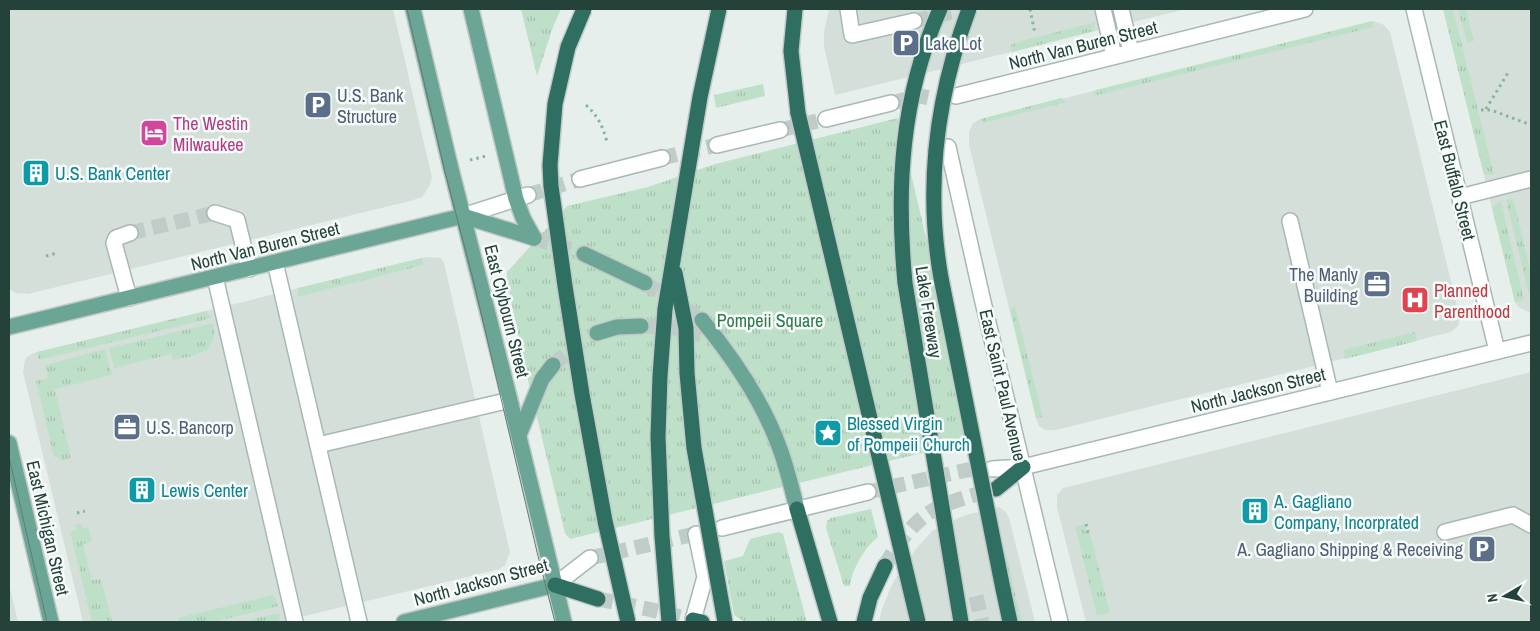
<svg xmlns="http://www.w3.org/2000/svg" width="1540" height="631" font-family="'Archivo Narrow',sans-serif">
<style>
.built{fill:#d4dfda}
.grass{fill:url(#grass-tufts)}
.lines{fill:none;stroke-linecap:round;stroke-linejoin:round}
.minor-tunnel{stroke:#bfccc8;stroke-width:15;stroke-dasharray:15 8;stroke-linecap:butt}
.major-tunnel{stroke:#bfccc8;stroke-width:15;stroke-dasharray:15 8;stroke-linecap:butt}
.highway-tunnel{stroke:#bfccc8;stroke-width:15;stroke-dasharray:15 8;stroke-linecap:butt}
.minor-casing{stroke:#a8b8b2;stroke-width:18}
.major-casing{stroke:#c2cac8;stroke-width:18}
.highway-casing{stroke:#c2cac8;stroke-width:18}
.path{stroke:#86b3a5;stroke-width:3;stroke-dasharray:2.5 4;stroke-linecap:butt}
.minor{stroke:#fff;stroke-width:15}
.major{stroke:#6aa596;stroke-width:15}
.highway{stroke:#2f6f62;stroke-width:15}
.tram{stroke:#5f7d75;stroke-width:1}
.highway-bridge-casing{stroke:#c2cac8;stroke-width:18;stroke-linecap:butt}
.highway-bridge{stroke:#2f6f62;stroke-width:15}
.labels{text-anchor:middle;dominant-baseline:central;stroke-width:5;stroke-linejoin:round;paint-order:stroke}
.service-label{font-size:18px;fill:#4e5e75;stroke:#f7fbf9;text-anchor:start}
.street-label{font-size:18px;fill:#24423a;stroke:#f7fbf9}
.hotel-label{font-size:18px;fill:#b23c85;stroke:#f7fbf9;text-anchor:start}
.culture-label{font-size:18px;fill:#0d838f;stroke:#f7fbf9;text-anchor:start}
.health-label{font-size:18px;fill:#be3a42;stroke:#f7fbf9;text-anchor:start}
.park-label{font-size:18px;fill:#2d7a4b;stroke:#f7fbf9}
</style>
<defs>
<pattern id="grass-tufts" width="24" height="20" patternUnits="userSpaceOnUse" patternTransform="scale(1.25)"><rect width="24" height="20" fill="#bfe0c8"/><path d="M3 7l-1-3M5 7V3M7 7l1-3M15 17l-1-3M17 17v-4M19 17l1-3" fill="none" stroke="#a4c1ad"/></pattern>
</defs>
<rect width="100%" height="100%" fill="#e6efeb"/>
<!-- built -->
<g class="built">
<path d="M9,9h384l39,169 -3,9 -7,10 -12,4 -382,93 -12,-1 -7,-4z"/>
<path d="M829,9h357l-351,86 -11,-49v-14z"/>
<path d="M1443,9h88v304l-13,-6 -3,-5z"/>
<path d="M1374,21l10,4 6,7 70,286 -2,8 -7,6 -395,98h-10l-7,-4 -3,-8 -67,-273v-13l4,-9 8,-4z"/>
<path d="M426,257l15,1 3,5 66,289 -5,13 -5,4 -220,53h-197l-60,-250 2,-12 2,-3 7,-4z"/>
<path d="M1531,372v250h-445l-29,-115v-12l6,-7z"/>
<path d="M999,507l7,5 3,6 26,104h-156l3,-13 11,-27 23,-33 16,-18 17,-9 17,-7z"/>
<path d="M9,584l9,38h-9z"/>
</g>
<!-- grass -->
<g class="grass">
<path d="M521,9h40l-8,18 -16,49z"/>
<path d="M1443,9h10l41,166 -10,-1z"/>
<path d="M1458,9h8l8,32 -7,2z"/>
<path d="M1372,21l1,6 -280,69 3,-6z"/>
<path d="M1096,22l-3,9 -81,21 -1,-7 14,-5z"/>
<path d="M763,84l2,12 -49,12 -2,-13z"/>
<path d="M1061,98l6,4 -84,21 -2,-4z"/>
<path d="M898,118l75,320 -2,3 -401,98 -5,-6 -39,-161 -19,-91v-9l60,-66 81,-19 67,-23z"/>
<path d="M1513,198l18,75v25h-1l-24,-98z"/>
<path d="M1501,201l23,99 -9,2 -23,-95z"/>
<path d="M422,258l1,7 -125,32v-9z"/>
<path d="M1015,306l28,111 -7,1 -26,-109z"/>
<path d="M206,311l6,7 -173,42 -2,-8z"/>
<path d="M213,323c7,31 -18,32 -40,37l-2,-6 -57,14 -5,-20z"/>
<path d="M1415,332l2,9 -72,18 -2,-9z"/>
<path d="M105,349l7,26 -57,14 16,69 -10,3 -3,-4h-4l-18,-76 12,-3 -3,-13z"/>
<path d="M871,509l7,28c-13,10 -26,32 -28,49h-6l-18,-58 1,-7 4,-3z"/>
<path d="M81,523l2,5 5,-1 4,15 -9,2 9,36 9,-1 11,43h-20l-22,-90 6,-2 -1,-5z"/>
<path d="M1084,524l3,10h3l20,79 -13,3 -22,-90z"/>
<path d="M778,532l5,2 24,88h-62l-11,-7 -10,-54 19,-5 7,-17z"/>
<path d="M1006,553l16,69h-4l-17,-68z"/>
<path d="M273,595l6,11 -66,16h-34l-1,-4z"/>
<path d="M280,613l-1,9h-39z"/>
</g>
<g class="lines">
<!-- minor-tunnel -->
<g class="minor-tunnel">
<path d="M914,21l50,-12"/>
<path d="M891,103l29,-7 19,4 16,-4"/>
<path d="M780,130l46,-11"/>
<path d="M662,158l55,-13"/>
<path d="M528,195l52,-16"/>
<path d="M130,233l85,-20"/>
<path d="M868,492l99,-22 24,-1"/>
<path d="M590,558l118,-27"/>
<path d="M976,596l6,26"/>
</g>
<!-- major-tunnel -->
<g class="major-tunnel">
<path d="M534,238l50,16"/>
<path d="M645,283l57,37"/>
<path d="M641,326l30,1 31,8"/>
<path d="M553,365c14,-12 27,-25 44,-32"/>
</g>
<!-- highway-tunnel -->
<g class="highway-tunnel">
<path d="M885,566c9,-17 25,-40 41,-51 20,-14 47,-19 70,-26"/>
<path d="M598,599l50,10 45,11"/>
</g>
<defs>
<g id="minor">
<path d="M848,9l4,26 62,-14"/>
<path d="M1103,9l11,47"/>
<path d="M1121,9l10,43"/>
<path d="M1414,9l83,342"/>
<path d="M956,96l349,-87"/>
<path d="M826,119l65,-16"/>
<path d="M717,145l63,-15"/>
<path d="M948,147l35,155 77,320"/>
<path d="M580,179l82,-21"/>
<path d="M1460,197l71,-18"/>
<path d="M215,213l22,7 12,49"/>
<path d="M463,216l65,-21"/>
<path d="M1290,221l40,171"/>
<path d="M275,262l84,360"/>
<path d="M215,277l80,345"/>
<path d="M129,298l-15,-55 2,-5 14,-5"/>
<path d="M318,445l192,-45"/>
<path d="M992,469l31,-2 508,-124"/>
<path d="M722,528l146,-36"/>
<path d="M1445,532l68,-17 18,10"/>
<path d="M555,585l35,-27"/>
<path d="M693,620l12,-43 -9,-43"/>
</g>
<g id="major">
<path d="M413,9l37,156 60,235 54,222"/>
<path d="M471,9l45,190 7,19 11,20"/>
<path d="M463,216l71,22"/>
<path d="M584,254l61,29"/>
<path d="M702,320c32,39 61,81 78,129 7,19 12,40 17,60"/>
<path d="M9,327l454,-111"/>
<path d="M597,333l20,-6 24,-1"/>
<path d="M519,435l23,-56 11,-14"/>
<path d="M9,443l42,179"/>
<path d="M404,622l151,-37"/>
</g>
<g id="highway">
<path d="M795,9l-4,42 7,62"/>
<path d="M996,489l27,-22"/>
<path d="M797,509l33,113"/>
<path d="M555,585l43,14"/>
<path d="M1003,589l7,33"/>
<path d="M693,620l9,2"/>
<path d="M864,622l6,-24 15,-32"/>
</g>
</defs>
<!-- minor casing -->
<use href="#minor" class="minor-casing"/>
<!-- major casing -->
<use href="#major" class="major-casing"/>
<!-- highway casing -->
<use href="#highway" class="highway-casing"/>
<!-- path -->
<g class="path">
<path d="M1030,9l5,25"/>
<path d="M586,105c12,11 17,22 21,37"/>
<path d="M1486,109l23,-38"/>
<path d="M1481,110h10l40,15"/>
<path d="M470,160l16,-4"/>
<path d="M46,256l11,-3"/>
<path d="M77,513l8,-2"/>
<path d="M1086,524l2,8h2"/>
</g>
<!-- minor -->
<use href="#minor" class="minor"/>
<!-- major -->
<use href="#major" class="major"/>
<!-- highway -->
<use href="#highway" class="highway"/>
<!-- tram -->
<g class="tram">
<path d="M407,9l38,163 29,111 63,269 18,70"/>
<path d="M9,457l38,165"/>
</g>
<defs>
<g id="highway-bridge">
<path d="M584,9l-16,38 -13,57 -5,61 1,21 14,100 17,108 23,127 23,101"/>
<path d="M940,9c-39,89 -44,178 -35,274l56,339"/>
<path d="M969,9c-32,86 -44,178 -28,269l62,311"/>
<path d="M798,113l120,509"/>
<path d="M675,273l11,55 1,45 7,75 31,174"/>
<path d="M669,622l-7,-86 -4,-99 2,-61 5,-67 35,-212 19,-88"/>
</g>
</defs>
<!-- highway-bridge casing -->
<use href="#highway-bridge" class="highway-bridge-casing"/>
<!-- highway-bridge -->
<use href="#highway-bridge" class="highway-bridge"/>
</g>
<!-- icons -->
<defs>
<symbol id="parking-square" viewBox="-11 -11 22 22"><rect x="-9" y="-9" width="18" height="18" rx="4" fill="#5c6f8a" stroke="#f7fbf9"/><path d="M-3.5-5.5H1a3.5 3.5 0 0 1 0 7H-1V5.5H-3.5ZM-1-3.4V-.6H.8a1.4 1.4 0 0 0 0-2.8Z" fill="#fff"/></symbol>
<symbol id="hotel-square" viewBox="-11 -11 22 22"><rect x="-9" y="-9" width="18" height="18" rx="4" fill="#d1479c" stroke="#f7fbf9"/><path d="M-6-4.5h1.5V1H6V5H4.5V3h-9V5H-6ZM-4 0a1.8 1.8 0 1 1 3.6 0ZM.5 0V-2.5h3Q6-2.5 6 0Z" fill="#fff"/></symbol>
<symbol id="building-square" viewBox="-11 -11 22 22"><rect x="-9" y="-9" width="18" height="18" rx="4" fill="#0f9aa8" stroke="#f7fbf9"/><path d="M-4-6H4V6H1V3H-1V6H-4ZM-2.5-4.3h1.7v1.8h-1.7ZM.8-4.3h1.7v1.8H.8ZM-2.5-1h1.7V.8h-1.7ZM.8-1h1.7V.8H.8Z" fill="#fff"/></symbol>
<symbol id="office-square" viewBox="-11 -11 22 22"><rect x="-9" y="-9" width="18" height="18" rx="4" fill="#5c6f8a" stroke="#f7fbf9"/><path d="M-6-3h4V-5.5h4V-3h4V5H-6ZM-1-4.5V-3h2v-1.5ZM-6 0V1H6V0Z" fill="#fff"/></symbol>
<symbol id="hospital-square" viewBox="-11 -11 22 22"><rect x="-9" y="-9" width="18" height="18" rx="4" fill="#e0444e" stroke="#f7fbf9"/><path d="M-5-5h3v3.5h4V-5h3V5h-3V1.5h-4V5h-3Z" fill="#fff"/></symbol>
<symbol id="sight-square" viewBox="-11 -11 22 22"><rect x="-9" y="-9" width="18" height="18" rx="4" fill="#0f9aa8" stroke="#f7fbf9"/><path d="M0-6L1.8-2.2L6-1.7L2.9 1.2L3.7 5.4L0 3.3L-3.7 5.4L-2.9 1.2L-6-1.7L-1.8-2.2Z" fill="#fff"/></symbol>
</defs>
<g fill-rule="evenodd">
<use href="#parking-square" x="890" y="27" width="32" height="32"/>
<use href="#parking-square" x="302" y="89" width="32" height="32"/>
<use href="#hotel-square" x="138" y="117" width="32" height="32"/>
<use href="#building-square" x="20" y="157" width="32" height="32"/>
<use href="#office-square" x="1361" y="268" width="32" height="32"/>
<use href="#hospital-square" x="1399" y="284" width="32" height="32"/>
<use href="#office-square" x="111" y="411" width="32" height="32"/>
<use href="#sight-square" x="812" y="417" width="32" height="32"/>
<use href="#building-square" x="126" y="474" width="32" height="32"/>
<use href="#building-square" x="1239" y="495" width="32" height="32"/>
<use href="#parking-square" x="1466" y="533" width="32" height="32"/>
</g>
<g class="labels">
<!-- service labels -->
<g class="service-label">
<text x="925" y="43">Lake Lot</text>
<text x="337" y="95">U.S. Bank<tspan x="337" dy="21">Structure</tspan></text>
<text x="1358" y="274" text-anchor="end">The Manly<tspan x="1358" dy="21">Building</tspan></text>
<text x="146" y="427">U.S. Bancorp</text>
<text x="1463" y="549" text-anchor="end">A. Gagliano Shipping &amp; Receiving</text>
</g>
<!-- street labels -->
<g class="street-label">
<text transform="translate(1083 45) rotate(-14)">North Van Buren Street</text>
<text transform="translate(1455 180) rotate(76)">East Buffalo Street</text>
<text transform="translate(265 246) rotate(-14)">North Van Buren Street</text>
<text transform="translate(507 311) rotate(76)">East Clybourn Street</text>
<text transform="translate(929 312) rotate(81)">Lake Freeway</text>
<text transform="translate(1003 385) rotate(77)">East Saint Paul Avenue</text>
<text transform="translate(1258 390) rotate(-14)">North Jackson Street</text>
<text transform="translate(48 528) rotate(77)">East Michigan Street</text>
<text transform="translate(481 582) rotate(-15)">North Jackson Street</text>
</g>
<!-- hotel labels -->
<g class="hotel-label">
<text x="173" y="123">The Westin<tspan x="173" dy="21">Milwaukee</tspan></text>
</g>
<!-- culture labels -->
<g class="culture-label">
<text x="55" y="173">U.S. Bank Center</text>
<text x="847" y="423">Blessed Virgin<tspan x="847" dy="21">of Pompeii Church</tspan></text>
<text x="161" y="490">Lewis Center</text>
<text x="1274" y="501">A. Gagliano<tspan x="1274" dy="21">Company, Incorprated</tspan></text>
</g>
<!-- health labels -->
<g class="health-label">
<text x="1434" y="290">Planned<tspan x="1434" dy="21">Parenthood</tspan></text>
</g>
<!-- park labels -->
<g class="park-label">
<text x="770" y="320">Pompeii Square</text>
</g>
</g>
<!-- border -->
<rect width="1540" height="631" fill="none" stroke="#24423a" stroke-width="20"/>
<!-- north arrow -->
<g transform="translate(1505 596) rotate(261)" stroke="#f7fbf9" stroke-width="4" paint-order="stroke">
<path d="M0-4L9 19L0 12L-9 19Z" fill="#24423a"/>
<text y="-8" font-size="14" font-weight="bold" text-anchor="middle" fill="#24423a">N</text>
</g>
</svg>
